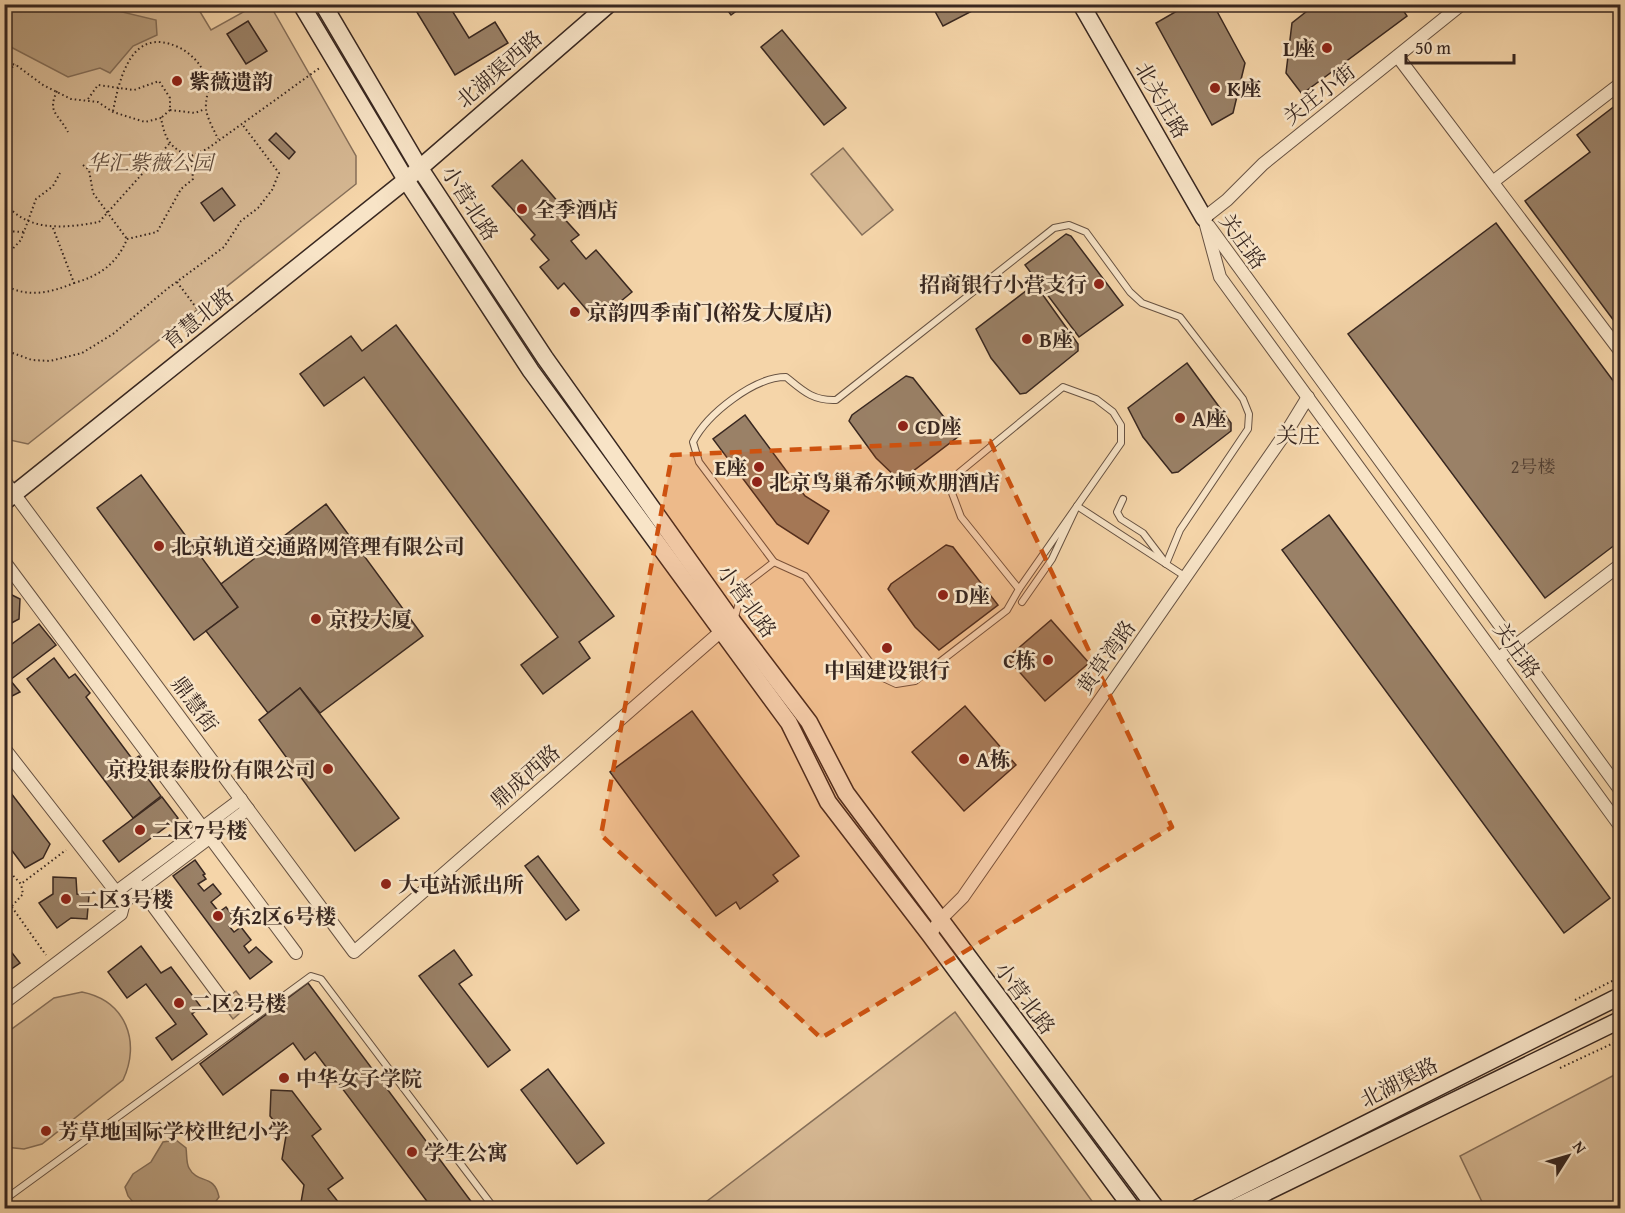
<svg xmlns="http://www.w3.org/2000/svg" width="1625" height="1213" font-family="'Gentium Book Plus','Noto Serif SC',serif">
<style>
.green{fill:#d5b792;stroke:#866f59;stroke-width:1.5}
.water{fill:#b59a7a;stroke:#836c56;stroke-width:1.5}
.building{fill:#9a8167;stroke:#382720;stroke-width:1.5}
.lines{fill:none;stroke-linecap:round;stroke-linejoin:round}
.lane-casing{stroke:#675242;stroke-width:8}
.street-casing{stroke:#675242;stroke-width:14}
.secondary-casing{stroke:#382720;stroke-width:19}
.path{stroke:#382720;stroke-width:2;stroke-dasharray:1.5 3;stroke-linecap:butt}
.lane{stroke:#f8e4c7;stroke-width:6}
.street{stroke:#f8e4c7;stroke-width:12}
.secondary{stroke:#f8e4c7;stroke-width:16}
.marked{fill:#ce520f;fill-opacity:0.2;stroke:#ce520f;stroke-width:4.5;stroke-dasharray:12 8;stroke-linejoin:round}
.poi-dot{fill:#8f2418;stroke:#f8e4c7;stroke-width:2}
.labels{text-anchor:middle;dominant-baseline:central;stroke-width:5;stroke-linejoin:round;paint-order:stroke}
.number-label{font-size:18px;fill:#503e32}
.poi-label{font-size:21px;font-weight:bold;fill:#382720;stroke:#f8e4c7;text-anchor:start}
.street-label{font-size:21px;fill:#382720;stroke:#f8e4c7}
.park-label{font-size:21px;font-style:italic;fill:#5f4b3c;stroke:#f8e4c7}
.neighbourhood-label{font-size:22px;fill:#382720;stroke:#f8e4c7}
</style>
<rect width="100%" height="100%" fill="#f5d5a9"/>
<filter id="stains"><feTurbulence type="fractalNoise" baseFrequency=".00333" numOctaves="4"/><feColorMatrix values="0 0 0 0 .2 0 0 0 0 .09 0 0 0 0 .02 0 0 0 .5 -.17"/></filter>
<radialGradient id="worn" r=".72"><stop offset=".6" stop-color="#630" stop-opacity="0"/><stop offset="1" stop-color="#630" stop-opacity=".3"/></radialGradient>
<!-- green -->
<g class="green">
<path d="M125,4l25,6 10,-5h36l15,25 45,-25h14l86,151v28l-328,260 -23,-5v-434z"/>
<path d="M843,148l50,62 -31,25 -51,-61z"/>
<path d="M236,991l12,15 -15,13 -12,-16z"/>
<path d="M82,992c44,9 59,50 41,88l-81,64 -18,5 -19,-2v-113l49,-36z"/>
<path d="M955,1012l142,196h-399z"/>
<path d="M1620,1072v136h-135l-25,-52z"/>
</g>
<!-- water -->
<g class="water">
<path d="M5,4l88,1 63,15 1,15 -24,11 -23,27 -10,-5 -32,9 -63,-33z"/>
<path d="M176,1140l10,8c1,6 0,15 3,20 9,17 25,5 30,29l-8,11h-73l-10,-12 -3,-9 8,-13 18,-12 12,-20z"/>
</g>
<!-- building -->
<g class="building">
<path d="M412,4h36l21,34 26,-16 13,21 -53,32z"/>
<path d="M723,4h23l-15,11z"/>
<path d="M931,4h47l-2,5 -33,17z"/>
<path d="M1189,4h24l32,59 -12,50 -21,12 -56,-102z"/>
<path d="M1316,4h83l8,12 -105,78 -16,-21 6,-50z"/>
<path d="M248,21l19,30 -21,13 -19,-30z"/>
<path d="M782,30l64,78 -22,17 -63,-78z"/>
<path d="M1620,102v227l-95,-128 65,-49 -13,-17z"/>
<path d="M276,133l19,19 -6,7 -20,-19z"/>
<path d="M522,160l43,50 -5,4 19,21 -8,6 15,18 10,-9 36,42 -23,19 -6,-6 -12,10 -27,-32 -6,6 -18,-22 9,-7 -18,-21 4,-4 -43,-49z"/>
<path d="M222,188l13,17 -21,16 -13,-18z"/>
<path d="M1496,223l124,167v151l-75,57 -197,-264z"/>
<path d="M1066,234l5,2 52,69 -44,32 -54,-72z"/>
<path d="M1035,284l43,60v7l-52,42 -6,1 -29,-36 -15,-29z"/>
<path d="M396,325l218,291 -35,26 11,16 -47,36 -22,-29 37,-28 -194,-260 -40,29 -24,-32 51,-38 11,15z"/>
<path d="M1187,363l44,60v8l-53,41 -6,1 -29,-36 -15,-29z"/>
<path d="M906,376l7,2 46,58 -59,45 -24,-23 -27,-37 3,-6z"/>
<path d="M745,415l60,81 24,15 -21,33 -31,-20 -64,-85z"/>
<path d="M141,475l97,132 -44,33 -97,-132z"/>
<path d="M326,504l97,132 -103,77 -20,-25 -32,25 -62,-82 32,-24 -17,-23z"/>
<path d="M1329,515l281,383 -46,35 -282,-383z"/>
<path d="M946,545l7,2 45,58 -59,45 -24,-23 -27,-38 3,-5z"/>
<path d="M4,591l16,8 -1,20 -15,8z"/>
<path d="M1051,620l38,43 -44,38 -38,-43z"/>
<path d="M39,624l17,21 -46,35 10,12 -16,8v-50z"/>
<path d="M54,658l15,20 6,-4 15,19 -4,4 47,63 6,-4 12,17 -5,3 15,20 -28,22 -106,-139z"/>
<path d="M300,688l99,130 -44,33 -96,-131z"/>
<path d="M965,706l51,59 -52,46 -52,-59z"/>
<path d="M692,711l107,145 -26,19 5,6 -38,28 -4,-7 -20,14 -106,-144z"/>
<path d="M4,784l46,60 -7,14 -18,10 -21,-28z"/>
<path d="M162,797l16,21 -59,44 -16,-21z"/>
<path d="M538,856l41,54 -13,10 -41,-54z"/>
<path d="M195,860l10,14 -2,1 3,4 -8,5 6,7 9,-7 8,10 -10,8 8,10 7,-5 10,13 -7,6 5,6 7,-5 10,13 -7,6 5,7 7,-6 16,15 -22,17 -77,-103z"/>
<path d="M53,877l23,1 1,16 12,2 -2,23 -16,-1 -14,10 -18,-25 14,-9z"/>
<path d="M141,946l20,27 10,-6 30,40 -9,7 15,20 -35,26 -16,-22 20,-14 -30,-40 -19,14 -19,-26z"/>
<path d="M9,949l11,14 -16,11v-22z"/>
<path d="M454,950l18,25 -13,9 51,66 -22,17 -69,-91z"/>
<path d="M308,983l168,225h-44l-117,-156 -10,8 -12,-17 -70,52 -23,-31z"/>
<path d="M548,1069l56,74 -27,21 -56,-74z"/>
<path d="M271,1090l21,1 29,38 -9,7 31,42 -15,11 15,19h-43l4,-23 -22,-26 4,-23 -16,-20z"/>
</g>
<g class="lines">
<defs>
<g id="lane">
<path d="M1123,499l-6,13 4,7 22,14 19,25"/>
<path d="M1077,506l109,71"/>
<path d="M1019,589l-12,21 -92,71 -19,3 -15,-7 -76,-101 -31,-14 -75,-100 -6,-20c14,-28 61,-65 93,-65 17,14 27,24 50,23l218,-172 15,-3 17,7 44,60 12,11 38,14 63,82 6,15 -1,15 -68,101 -14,34"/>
<path d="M1022,602l30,-43 25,-53 44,-63v-18l-8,-13 -17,-13 -33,-12 -108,89 -3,17 9,24 58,72 58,-83"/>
<path d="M735,617l9,-32 30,-23"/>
<path d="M4,1200l307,-224 10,3 173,229"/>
</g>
<g id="street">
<path d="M1398,57l222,294"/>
<path d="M1494,181l126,-97"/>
<path d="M1204,218l16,59 400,549"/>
<path d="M1204,218l23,-18 36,-36 199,-160"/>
<path d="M1209,226l411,564"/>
<path d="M4,480l350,472 372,-325"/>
<path d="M4,561l292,392"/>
<path d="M1499,658l121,-93"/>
<path d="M4,748l120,154 -3,12 -117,89"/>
<path d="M136,883l86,116"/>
<path d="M116,892l125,-93"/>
<path d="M124,902l124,-93"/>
<path d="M930,935l9,-14 24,-24 326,-469 19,-31"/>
</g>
<g id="secondary">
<path d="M301,4l105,176 125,191 258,352 39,79 102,133 202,273"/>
<path d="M323,4l96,163 126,191 188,264 76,100 37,71 310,415"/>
<path d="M1081,4l123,214"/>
<path d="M4,502l402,-322 203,-176"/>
<path d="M1198,1208l422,-212"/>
<path d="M1234,1208l386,-188"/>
</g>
</defs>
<!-- lane casing -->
<use href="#lane" class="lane-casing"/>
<!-- street casing -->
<use href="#street" class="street-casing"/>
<!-- secondary casing -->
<use href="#secondary" class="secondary-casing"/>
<!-- path -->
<g class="path">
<path d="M4,62l12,3 27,20 28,14 27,3 15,10 32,10 16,-4c4,21 9,31 30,38l16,-7 114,-82"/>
<path d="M4,72l12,-7"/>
<path d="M57,91c-10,22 1,22 11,41"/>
<path d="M88,99l10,-14 36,5 25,-9 11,17v12l-9,8"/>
<path d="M170,110l25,3 10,-4"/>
<path d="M113,111c7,-35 19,-85 65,-64 13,6 23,17 28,30 5,12 -1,20 0,32 1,9 8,21 12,30"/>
<path d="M83,165l6,5 4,23 34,46"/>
<path d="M4,201c22,32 62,27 95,21l70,-78"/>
<path d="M53,228l21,55c25,-7 43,-19 53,-44l30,-7 24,-43 12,-10 -2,-22"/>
<path d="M4,231l21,1"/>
<path d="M4,258l17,-18 15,-41 17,-13 7,-13"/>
<path d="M177,282l21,28"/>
<path d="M4,285c24,13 46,8 70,-2"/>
<path d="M4,350l28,10 18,1 32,-8 31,-19 54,-45 57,-42 17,-26 17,-13 14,-18 7,-17 -37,-49"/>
<path d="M4,866l17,18 45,-34"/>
<path d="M4,896l42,59"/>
<path d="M12,906l11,-12 -2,-10"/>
<path d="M1575,1000l45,-23"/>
<path d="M1560,1068l60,-28"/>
</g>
<!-- lane -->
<use href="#lane" class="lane"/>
<!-- street -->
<use href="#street" class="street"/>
<!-- secondary -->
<use href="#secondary" class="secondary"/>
</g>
<!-- marked area -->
<path class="marked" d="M990,441l182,386 -351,211 -220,-203 71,-380z"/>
<!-- markers -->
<g class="poi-dot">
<circle cx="1327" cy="48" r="6"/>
<circle cx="177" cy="81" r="6"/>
<circle cx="1215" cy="88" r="6"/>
<circle cx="522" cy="209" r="6"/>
<circle cx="1099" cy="284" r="6"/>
<circle cx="575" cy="312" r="6"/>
<circle cx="1027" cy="339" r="6"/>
<circle cx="1180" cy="418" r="6"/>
<circle cx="903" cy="426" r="6"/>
<circle cx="759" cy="467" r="6"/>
<circle cx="757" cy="482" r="6"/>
<circle cx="159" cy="546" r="6"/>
<circle cx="943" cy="595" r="6"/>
<circle cx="316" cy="619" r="6"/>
<circle cx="887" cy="648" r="6"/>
<circle cx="1048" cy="660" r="6"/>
<circle cx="964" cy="759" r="6"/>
<circle cx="328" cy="769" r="6"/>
<circle cx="140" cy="830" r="6"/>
<circle cx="386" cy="884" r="6"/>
<circle cx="66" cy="899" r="6"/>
<circle cx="218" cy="916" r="6"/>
<circle cx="179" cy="1003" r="6"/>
<circle cx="284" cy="1078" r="6"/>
<circle cx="46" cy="1131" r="6"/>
<circle cx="412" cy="1152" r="6"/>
</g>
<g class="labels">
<!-- number labels -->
<g class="number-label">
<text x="1533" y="466">2号楼</text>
</g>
<!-- poi labels -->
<g class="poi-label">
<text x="1315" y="48" text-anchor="end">L座</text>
<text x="189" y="81">紫薇遗韵</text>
<text x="1227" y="88">K座</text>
<text x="534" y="209">全季酒店</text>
<text x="1087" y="284" text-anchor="end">招商银行小营支行</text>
<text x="587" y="312">京韵四季南门(裕发大厦店)</text>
<text x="1039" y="339">B座</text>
<text x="1192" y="418">A座</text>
<text x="915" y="426">CD座</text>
<text x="747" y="467" text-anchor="end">E座</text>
<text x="769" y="482">北京鸟巢希尔顿欢朋酒店</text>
<text x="171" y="546">北京轨道交通路网管理有限公司</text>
<text x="955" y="595">D座</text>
<text x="328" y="619">京投大厦</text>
<text x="1036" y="660" text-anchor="end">C栋</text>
<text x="887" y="670" text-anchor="middle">中国建设银行</text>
<text x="976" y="759">A栋</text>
<text x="316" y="769" text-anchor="end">京投银泰股份有限公司</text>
<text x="152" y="830">二区7号楼</text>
<text x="398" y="884">大屯站派出所</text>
<text x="78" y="899">二区3号楼</text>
<text x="230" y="916">东2区6号楼</text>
<text x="191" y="1003">二区2号楼</text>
<text x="296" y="1078">中华女子学院</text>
<text x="58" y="1131">芳草地国际学校世纪小学</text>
<text x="424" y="1152">学生公寓</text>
</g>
<!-- street labels -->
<g class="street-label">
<text transform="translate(499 69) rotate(-41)">北湖渠西路</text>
<text transform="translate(1319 94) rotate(-38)">关庄小街</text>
<text transform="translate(1162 100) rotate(60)">北关庄路</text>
<text transform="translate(470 203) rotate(57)">小营北路</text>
<text transform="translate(1243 241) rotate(54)">关庄路</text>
<text transform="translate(198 318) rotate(-39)">育慧北路</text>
<text transform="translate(747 601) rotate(54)">小营北路</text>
<text transform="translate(1517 650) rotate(54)">关庄路</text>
<text transform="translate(1106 657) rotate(-55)">黄草湾路</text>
<text transform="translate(195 704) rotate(54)">鼎慧街</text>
<text transform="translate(525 776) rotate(-41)">鼎成西路</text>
<text transform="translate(1025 998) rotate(53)">小营北路</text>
<text transform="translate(1399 1082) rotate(-27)">北湖渠路</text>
</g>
<!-- park labels -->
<g class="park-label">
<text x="150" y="162">华汇紫薇公园</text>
</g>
<!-- neighbourhood labels -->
<g class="neighbourhood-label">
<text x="1298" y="435">关庄</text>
</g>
</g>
<!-- margin -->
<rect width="1625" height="1213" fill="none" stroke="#f5d5a9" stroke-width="24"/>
<rect x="6" y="6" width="1613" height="1201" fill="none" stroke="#382720" stroke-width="3"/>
<rect x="12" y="12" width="1601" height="1189" fill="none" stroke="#382720" stroke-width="1.5"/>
<!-- north arrow -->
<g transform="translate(1568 1156) rotate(53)" stroke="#f8e4c7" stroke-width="4.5" paint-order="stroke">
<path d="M0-4.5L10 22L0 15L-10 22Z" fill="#382720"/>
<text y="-9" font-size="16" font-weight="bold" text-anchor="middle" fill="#382720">N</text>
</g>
<!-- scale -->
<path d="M1406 54v9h108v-9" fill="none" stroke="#382720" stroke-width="3"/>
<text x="1415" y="54" font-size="18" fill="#382720" stroke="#f8e4c7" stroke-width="4.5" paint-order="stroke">50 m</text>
<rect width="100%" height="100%" filter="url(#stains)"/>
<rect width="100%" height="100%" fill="url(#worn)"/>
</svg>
